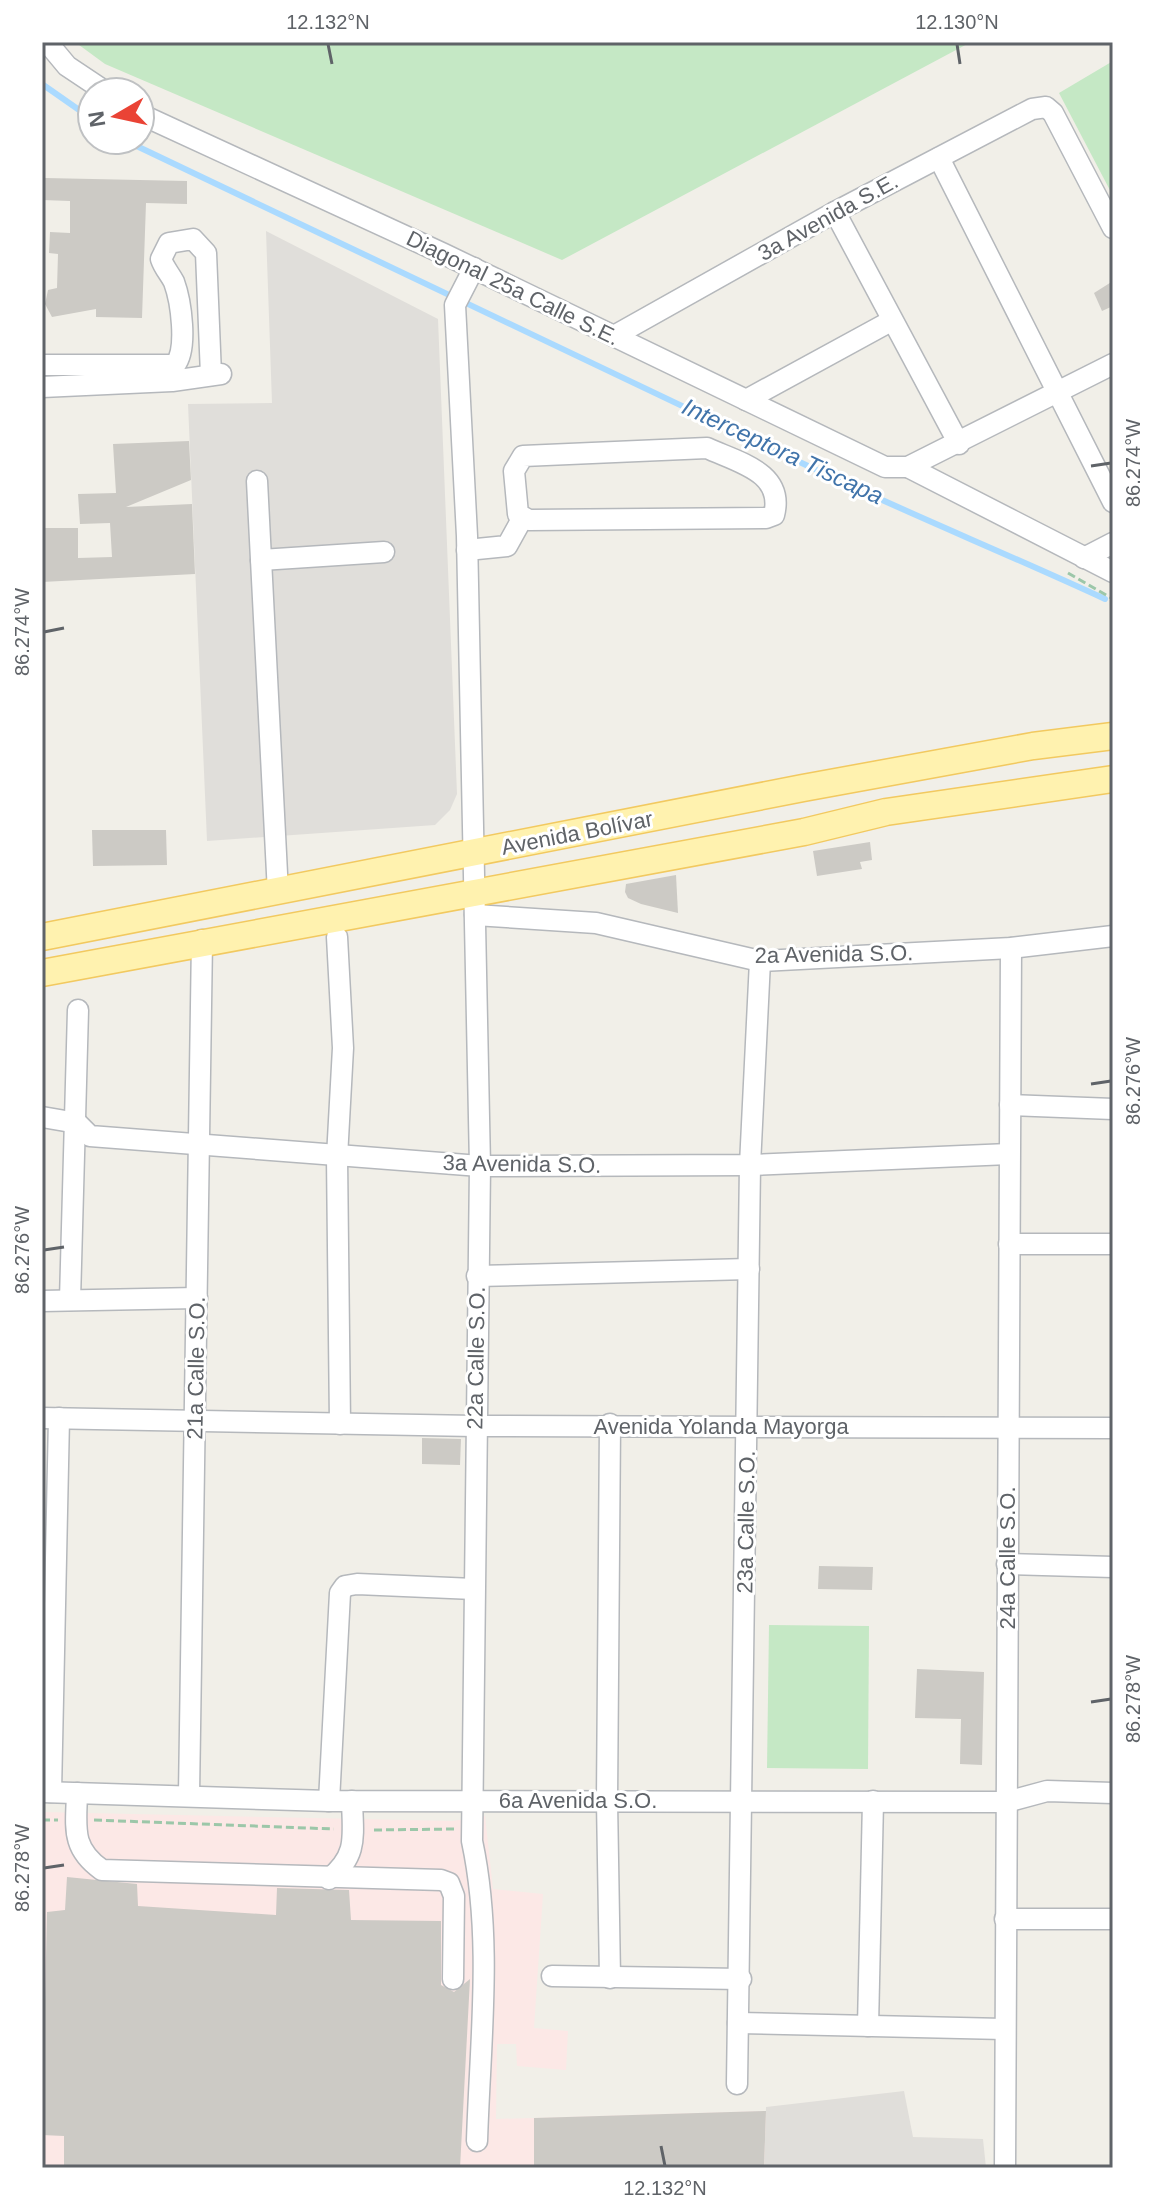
<svg xmlns="http://www.w3.org/2000/svg" width="1155" height="2210" font-family="Arial,sans-serif">
<style>
.industrial{fill:#e0deda}
.medical{fill:#fce8e6}
.green{fill:#c5e8c5}
.lines{fill:none;stroke-linecap:round;stroke-linejoin:round}
.stream{stroke:#aadaff;stroke-width:6}
.building{fill:#cccac5}
.minor-casing{stroke:#b5b8bc;stroke-width:23}
.major-casing{stroke:#f2c960;stroke-width:29}
.path{stroke:#9cc7a9;stroke-width:3;stroke-dasharray:8 4;stroke-linecap:butt}
.minor{stroke:#fff;stroke-width:20}
.major{stroke:#fff2af;stroke-width:26}
.ticks{fill:none;stroke:#5f6368;stroke-width:3}
.labels{text-anchor:middle;dominant-baseline:central;stroke-width:6;stroke-linejoin:round;paint-order:stroke}
.street-label{font-size:22px;fill:#5f6368;stroke:#fff}
.water-label{font-size:24px;font-style:italic;fill:#4174aa;stroke:#fff}
.neatline{fill:none;stroke:#5f6368;stroke-width:3}
.ticks-label{font-size:20px;text-anchor:middle;fill:#5f6368}
</style>
<rect width="100%" height="100%" fill="#f1efe8"/>
<!-- industrial -->
<g class="industrial">
<path d="M266,231l172,88 19,475 -7,16 -15,15 -228,16 -19,-437 84,-1z"/>
<path d="M904,2091l9,46 70,2 3,29h-222l2,-61z"/>
</g>
<!-- medical -->
<path class="medical" d="M42,1812l410,9 33,-5 8,73 50,5 -9,134 34,3 -2,39 -49,-4 -1,-22h-19l-1,75 270,-8 -2,57h-722z"/>
<!-- green -->
<g class="green">
<path d="M75,42h896l-409,218 -457,-196z"/>
<path d="M1113,61v135l-54,-103z"/>
<path d="M769,1625l100,1 -1,143 -101,-1z"/>
</g>
<g class="lines">
<!-- stream -->
<g class="stream">
<path d="M42,84l50,35"/>
<path d="M124,140c221,104 441,210 661,315 105,51 214,95 320,144"/>
</g>
</g>
<!-- building -->
<g class="building">
<path d="M45,178l142,3v23l-41,-1 -4,115 -46,-1v-8l-44,8 -7,-13 3,-14 9,-2 1,-34 -9,-1 1,-21 20,1v-32l-28,-1z"/>
<path d="M1113,281v25l-11,5 -8,-18z"/>
<path d="M189,441l2,39 -65,27 66,-3 3,70 -153,8v-54h36v30l34,-1 -2,-34 -30,1 -2,-30 38,-1 -3,-49z"/>
<path d="M92,830h74l1,35 -74,1z"/>
<path d="M870,842l2,18 -12,2 2,7 -45,7 -4,-25z"/>
<path d="M676,875l2,38 -37,-9 -13,-6 -3,-6 1,-8z"/>
<path d="M422,1438l39,1 -1,26 -38,-1z"/>
<path d="M819,1566l54,1 -1,23 -54,-1z"/>
<path d="M917,1669l67,3 -2,93 -22,-1 1,-45 -46,-1z"/>
<path d="M67,1877l70,7 1,22 138,9 1,-27 72,2 2,30 90,1v64l13,7 16,-13 -10,189h-396v-32l-22,-1 5,-223 18,-2z"/>
<path d="M766,2111l-2,57h-230v-50z"/>
</g>
<g class="lines">
<defs>
<g id="minor">
<path d="M47,42l20,24 39,26"/>
<path d="M140,114l304,140 441,213h23l205,-103"/>
<path d="M939,158l174,344"/>
<path d="M835,212l124,232"/>
<path d="M474,268l-19,37 12,231 13,630 -8,675c21,98 8,201 5,300"/>
<path d="M614,336l221,-124 197,-103 14,-2 7,6 60,115"/>
<path d="M42,365h133c13,-16 6,-64 -1,-83 -4,-8 -10,-14 -13,-23l8,-16 24,-4 13,14 5,122"/>
<path d="M42,387l130,-6 49,-7"/>
<path d="M746,400l145,-79"/>
<path d="M707,448c30,14 78,24 67,67l-8,3 -237,2 -11,-6 -4,-43 9,-15z"/>
<path d="M908,467l205,105"/>
<path d="M257,481l21,412"/>
<path d="M467,550l40,-4 15,-27"/>
<path d="M1084,558l29,-15"/>
<path d="M261,560l123,-8"/>
<path d="M475,915l121,8 164,38 251,-13 102,-12"/>
<path d="M337,937l6,111 -6,109 3,267"/>
<path d="M1010,1105l103,4"/>
<path d="M42,1117l35,6 13,13 390,30 270,-1 259,-11"/>
<path d="M1009,1244h104"/>
<path d="M477,1276l272,-7"/>
<path d="M70,1300l8,-290"/>
<path d="M42,1301l155,-3"/>
<path d="M42,1418l433,8 638,2"/>
<path d="M610,1424l-3,377 3,177"/>
<path d="M1007,1564l106,3"/>
<path d="M42,1792l287,9 677,1 41,-11 66,2"/>
<path d="M51,1792l8,-374"/>
<path d="M77,1793c-1,35 -6,55 25,77l339,10 8,3 5,13 -1,83"/>
<path d="M189,1795l13,-855"/>
<path d="M329,1801l11,-208 5,-7 12,-2 117,5"/>
<path d="M329,1879c29,-24 24,-42 23,-78"/>
<path d="M1005,1919h108"/>
<path d="M552,1976l189,3"/>
<path d="M738,2023l266,6"/>
<path d="M868,2026l5,-225"/>
<path d="M737,2084l13,-919 10,-204"/>
<path d="M1005,2168l6,-1220"/>
</g>
<g id="major">
<path d="M42,937l761,-149 230,-42 80,-10"/>
<path d="M42,973l762,-141 82,-20 227,-33"/>
</g>
</defs>
<!-- minor casing -->
<use href="#minor" class="minor-casing"/>
<!-- major casing -->
<use href="#major" class="major-casing"/>
<!-- path -->
<g class="path">
<path d="M1068,573l45,26"/>
<path d="M42,1820h16"/>
<path d="M94,1820l240,9"/>
<path d="M374,1830l80,-1"/>
</g>
<!-- minor -->
<use href="#minor" class="minor"/>
<!-- major -->
<use href="#major" class="major"/>
</g>
<!-- ticks -->
<path class="ticks" d="M328,44l4,20M957,44l3,20M1091,466l20,-3M44,632l20,-4M1091,1084l20,-3M44,1250l20,-3M1091,1702l20,-3M44,1868l20,-3M661,2146l4,20"/>
<g class="labels">
<!-- street labels -->
<g class="street-label">
<text transform="translate(828 217) rotate(-29)">3a Avenida S.E.</text>
<text transform="translate(513 288) rotate(26)">Diagonal 25a Calle S.E.</text>
<text transform="translate(577 833) rotate(-11)">Avenida Bolívar</text>
<text transform="translate(834 954) rotate(-1)">2a Avenida S.O.</text>
<text transform="translate(522 1164) rotate(1)">3a Avenida S.O.</text>
<text transform="translate(476 1358) rotate(-89)">22a Calle S.O.</text>
<text transform="translate(196 1368) rotate(-89)">21a Calle S.O.</text>
<text x="721" y="1426">Avenida Yolanda Mayorga</text>
<text transform="translate(746 1522) rotate(-89)">23a Calle S.O.</text>
<text transform="translate(1007 1558) rotate(-90)">24a Calle S.O.</text>
<text x="578" y="1800">6a Avenida S.O.</text>
</g>
<!-- water labels -->
<g class="water-label">
<text transform="translate(783 451) rotate(25)">Interceptora Tiscapa</text>
</g>
</g>
<!-- border -->
<rect width="1155" height="2210" fill="none" stroke="#ffffff" stroke-width="88"/>
<!-- north arrow -->
<g transform="translate(116 116) rotate(261)"><circle r="38" fill="#ffffff" stroke="#bfc1c3" stroke-width="2"/>
<path d="M0-6L14 30L0 20L-14 30Z" fill="#ea4335"/>
<text y="-12" font-size="22" font-weight="bold" text-anchor="middle" fill="#5f6368">N</text>
</g>
<rect x="44" y="44" width="1067" height="2122" class="neatline"/>
<g class="ticks-label">
<text x="328" y="29">12.132°N</text>
<text x="957" y="29">12.130°N</text>
<text transform="translate(1133 463) rotate(-90)" y="7">86.274°W</text>
<text transform="translate(22 632) rotate(-90)" y="7">86.274°W</text>
<text transform="translate(1133 1081) rotate(-90)" y="7">86.276°W</text>
<text transform="translate(22 1250) rotate(-90)" y="7">86.276°W</text>
<text transform="translate(1133 1699) rotate(-90)" y="7">86.278°W</text>
<text transform="translate(22 1868) rotate(-90)" y="7">86.278°W</text>
<text x="665" y="2195">12.132°N</text>
</g>
</svg>
